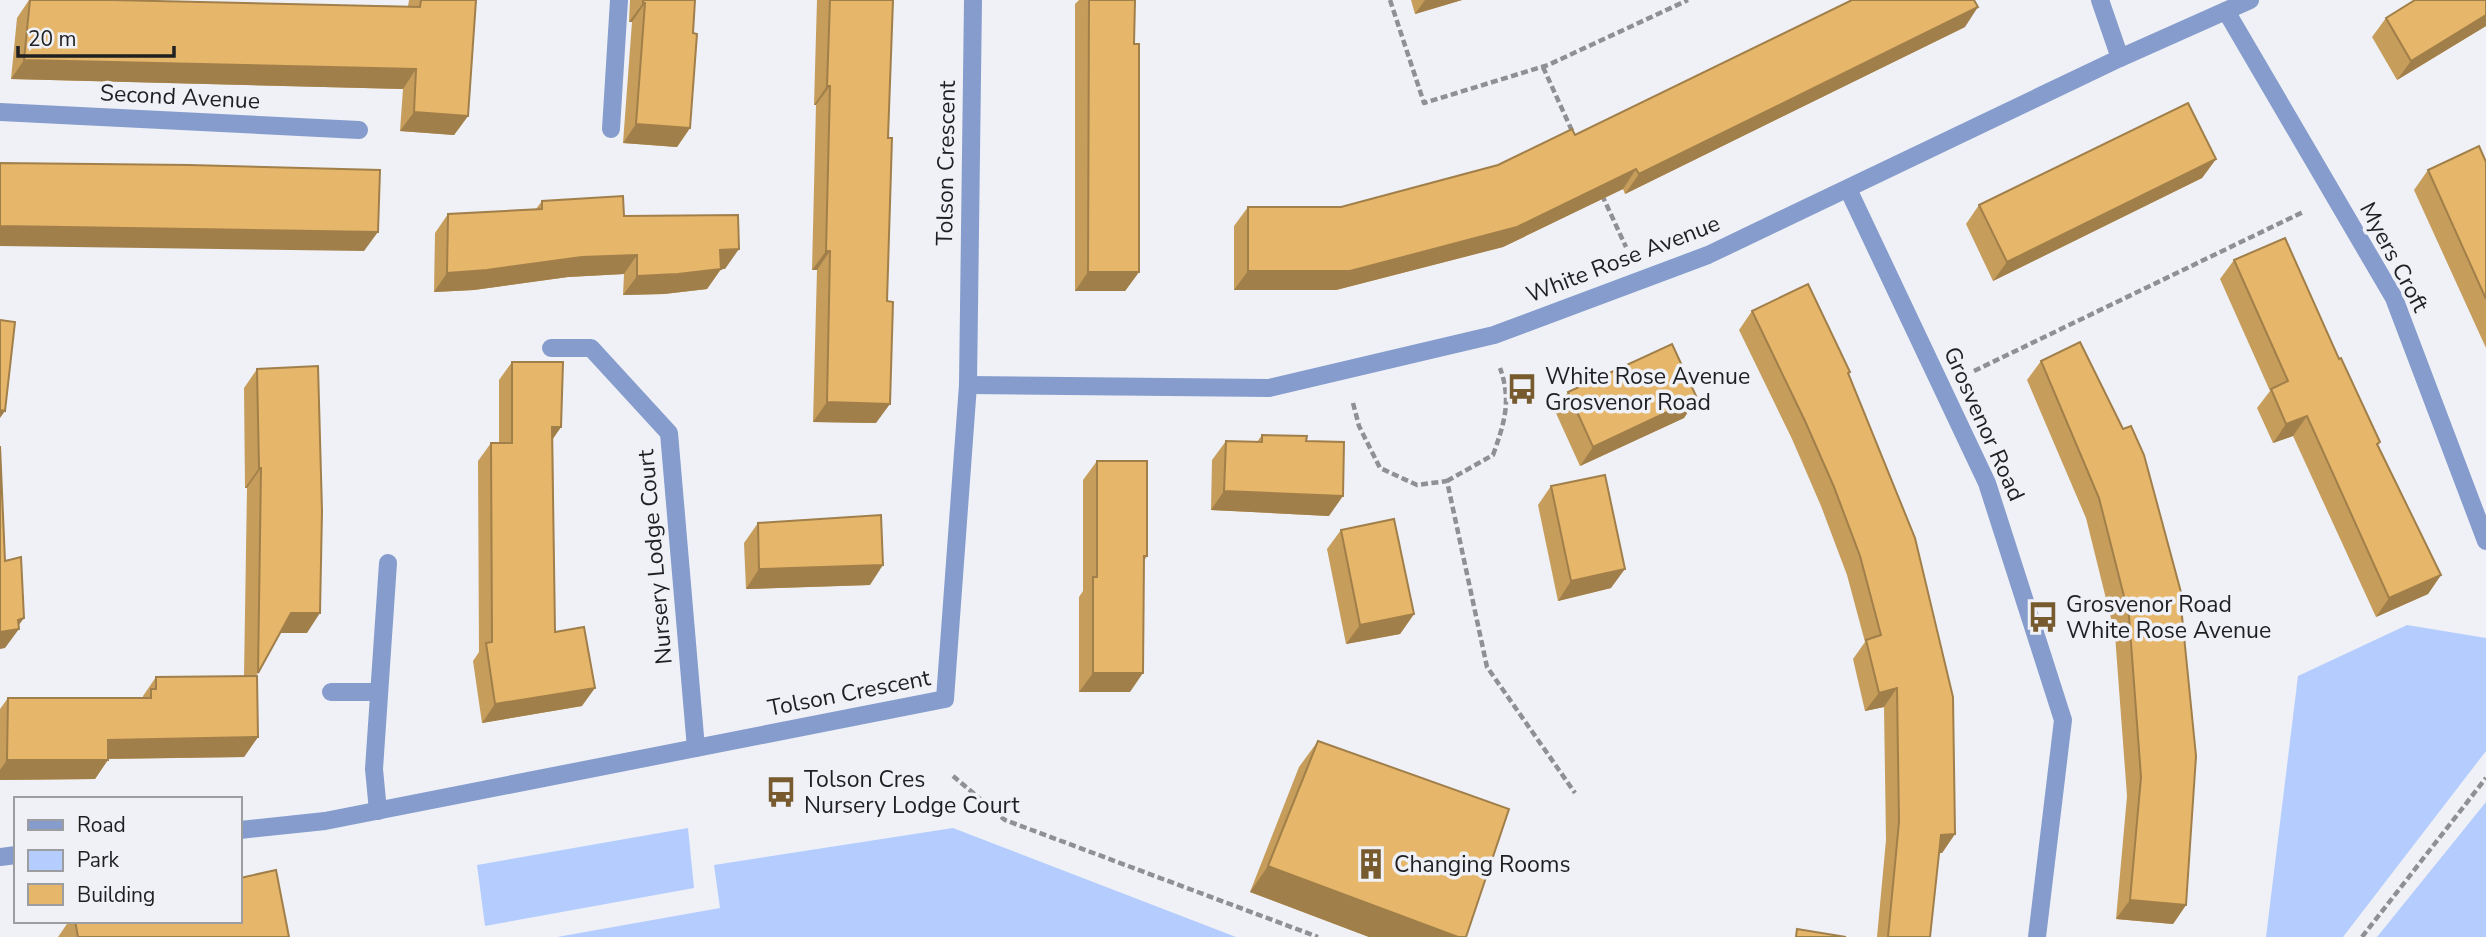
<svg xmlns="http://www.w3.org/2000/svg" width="2486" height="937" font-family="'Nunito Sans',sans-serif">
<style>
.green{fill:#b5cdfe}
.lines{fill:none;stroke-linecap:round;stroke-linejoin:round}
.path{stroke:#8f9094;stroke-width:4.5;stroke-dasharray:7 3.5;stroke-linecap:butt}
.minor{stroke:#859ccd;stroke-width:18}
.wall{fill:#c69d5b}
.shaded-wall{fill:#a17f4a}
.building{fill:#e6b66a;stroke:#a17f4a;stroke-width:2}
.labels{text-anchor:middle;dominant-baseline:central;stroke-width:7;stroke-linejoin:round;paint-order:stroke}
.street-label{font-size:23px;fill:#1f2022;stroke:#eff1f6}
.poi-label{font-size:23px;fill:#1f2022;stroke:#eff1f6;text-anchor:start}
</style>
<rect width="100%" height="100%" fill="#eff1f6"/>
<!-- green -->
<g class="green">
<path d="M2407,625l79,13v113l-143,186h-77l32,-261z"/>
<path d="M2486,802v135h-109z"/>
<path d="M688,828l6,60 -209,38 -8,-61z"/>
<path d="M953,828l283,109h-679l163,-29 -6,-43z"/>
</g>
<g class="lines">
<!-- path -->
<g class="path">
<path d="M1390,0l34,103 124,-38 140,-65"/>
<path d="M1543,67l30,66"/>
<path d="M1602,195l24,52"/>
<path d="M1974,371l329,-159"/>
<path d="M1353,403l6,23 21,42 37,17 30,-4 40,186 88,126"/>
<path d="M1447,481l46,-26c11,-31 19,-54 7,-87"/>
<path d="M953,776l52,44 313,117"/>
<path d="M2362,937l124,-159"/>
</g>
<!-- minor -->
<g class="minor">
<path d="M2100,0l20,58"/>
<path d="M2226,11l168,287 92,243"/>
<path d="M0,112l359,18"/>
<path d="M611,129l8,-129"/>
<path d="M1848,189l139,294 76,237 -26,217"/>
<path d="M551,348h40l78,85 27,315"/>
<path d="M968,385l301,3 225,-53 214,-80 412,-197 130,-58"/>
<path d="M331,692h47"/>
<path d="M378,811l-4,-42 14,-206"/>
<path d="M240,830l85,-9 620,-122 23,-314 5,-385"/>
<path d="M0,857l16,-2"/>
</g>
</g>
<!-- wall -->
<g class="wall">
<path d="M29,0l379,6 1,-6h67l-8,116 -14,19 -54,-4 3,-42 -392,-10 6,-61z"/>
<path d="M630,0h65l-2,33 -3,95 -13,19 -54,-4 9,-121h-3z"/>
<path d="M817,0h76l-17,423 -63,-1 4,-152h-5l4,-165h-2z"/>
<path d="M1079,0h56l-1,44 5,228 -14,19h-50v-287z"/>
<path d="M1411,0h51l-47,14z"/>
<path d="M2486,0v26l-89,54 -25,-43 14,-19z"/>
<path d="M1965,27l-340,167 -2,-5 -120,58 -167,43h-102v-64l14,-19h93l157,-42 77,-30z"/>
<path d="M2216,159l-14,19 -209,103 -27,-57 13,-19z"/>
<path d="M2486,162v186l-72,-158 14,-20z"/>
<path d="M542,201l82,15 101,53h-4l-14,20 -43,5 -41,1 1,-21 -56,3 -94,13 -40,2 1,-59 13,-19 88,-5z"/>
<path d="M2234,260l105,99 41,83 -2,3 63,130 -13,19 -52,23 -83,-181 -20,7 -16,-35 13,-17 -50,-112z"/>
<path d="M1752,311l98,61 -2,3 107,459 -13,19h-3l-9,84h-53l9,-97 -2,-133 -19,4 -12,-52 12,-17 -18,-67 -26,-69 -29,-67 -53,-109z"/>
<path d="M2041,361l141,235 -2,3 6,306 -13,19 -57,-5 11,-123 -12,-161 -29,-117 -59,-138z"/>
<path d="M512,362l49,65 -8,12 2,193 27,74 -100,17 -9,-62 6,-9 -1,-191 13,-18h8v-63z"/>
<path d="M257,369l50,264h-27l-24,43 2,61 -14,20 -136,2 -13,20 -95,1v-71l8,-11h135v-2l13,-19 88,-1 3,-188h-2l-1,-100z"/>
<path d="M1568,392l129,6 -13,20 -104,48 -25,-55z"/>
<path d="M1262,435l44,6 23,75 -118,-6 1,-50 14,-19 31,1z"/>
<path d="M1097,461l50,95 -3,5 -14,131h-51v-95l4,-6v-111z"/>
<path d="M1551,486l60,102 -53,13 -20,-96z"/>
<path d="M758,523l112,62 -124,4 -2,-46z"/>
<path d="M1341,530l73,84 -14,20 -54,10 -19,-95z"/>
<path d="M1318,741l148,196h-97l-119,-45 49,-125z"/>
<path d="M69,921h171l49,16h-231z"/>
</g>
<!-- shaded-wall -->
<g class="shaded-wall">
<path d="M1425,0h37l-47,14z"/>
<path d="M643,3h2l-13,19h-3z"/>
<path d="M1978,7l-13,20 -340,167 14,-20z"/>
<path d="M2486,15v11l-89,54 14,-19z"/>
<path d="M24,60l392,9 -13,20 -392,-10z"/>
<path d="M827,86h3l-14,19h-2z"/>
<path d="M414,112l54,4 -14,19 -54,-4z"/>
<path d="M636,124l54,4 -13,19 -54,-4z"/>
<path d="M2216,159l-14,19 -209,103 14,-19z"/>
<path d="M1636,169l-13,20 -120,58 -167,43h-102l14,-19z"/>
<path d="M0,226l378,6 -14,19 -364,-5z"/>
<path d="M739,249l-14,20 -19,1 14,-20z"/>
<path d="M826,251h4l-13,19h-5z"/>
<path d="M637,255l-13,19 -56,3 -94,13 -40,2 13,-19 135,-16z"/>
<path d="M721,269l-14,20 -43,5 -41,1 14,-19z"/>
<path d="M1088,272h51l-14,19h-50z"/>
<path d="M1697,398l-13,20 -104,48 13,-19z"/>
<path d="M827,402l63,2 -14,19 -63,-1z"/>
<path d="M0,410l5,1 -5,7z"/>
<path d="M2307,416l-14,20 -20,7 13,-19z"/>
<path d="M552,427h9l-13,18z"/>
<path d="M259,468h2l-14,20h-2z"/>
<path d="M1224,491l119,5 -14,20 -118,-6z"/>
<path d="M883,565l-13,20 -124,4 13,-20z"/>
<path d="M1625,569l-14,19 -53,13 13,-20z"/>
<path d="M2441,575l-13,19 -52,23 13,-19z"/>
<path d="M291,613h29l-13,20h-30z"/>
<path d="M1414,614l-14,20 -54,10 14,-19z"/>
<path d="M24,618l-8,11h3l-14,19 -5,1v-17l18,-12z"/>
<path d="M1093,673h50l-13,19h-51z"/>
<path d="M595,688l-13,18 -100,17 13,-19z"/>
<path d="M1897,688l-13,19 -19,4 14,-18z"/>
<path d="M258,737l-14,20 -149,2 13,-19z"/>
<path d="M7,760h101l-13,19 -95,1v-10z"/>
<path d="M1955,834l-13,19h-15l14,-18z"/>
<path d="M1268,866l190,71h-89l-119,-45z"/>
<path d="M2130,900l56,5 -13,19 -57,-5z"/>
</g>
<!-- building -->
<g class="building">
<path d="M30,0h82l308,7 1,-7h55l-8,116 -54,-4 2,-43 -392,-9z"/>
<path d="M643,0h52l-2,33 4,1 -7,94 -54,-4 9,-121h-2z"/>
<path d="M830,0h63l-5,138h4l-5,163 6,1 -3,102 -63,-2 3,-151h-4l4,-165h-3z"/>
<path d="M1089,0h46l-1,44h5v228h-51z"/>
<path d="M1852,0h122l4,7 -339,167 -3,-5 -119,58 -167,44h-102v-64h93l157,-42 74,-36 3,6z"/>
<path d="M2415,0h71v15l-75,46 -25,-43z"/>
<path d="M2188,103l28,56 -209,103 -28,-57z"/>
<path d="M2479,146l7,16v137l-58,-129z"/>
<path d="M0,163l189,2 191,5 -2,62 -378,-6z"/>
<path d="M623,196l1,20 114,-1 1,34 -19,1 1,19 -43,5 -41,2v-21l-55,2 -95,13 -40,3 1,-59 94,-5v-8z"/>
<path d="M2285,238l54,121 2,-1 39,84 -3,2 64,131 -52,23 -82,-182 -21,8 -15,-35 17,-8 -54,-121z"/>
<path d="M1808,284l42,88 -2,1 67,165 38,159 2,137 -14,1 -11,102h-42l11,-115 -2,-134 -18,5 -13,-53 15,-5 -21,-79 -26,-69 -29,-66 -53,-110z"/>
<path d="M0,320l15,2 -10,89 -5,-1z"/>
<path d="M2080,342l43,87 8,-3 13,29 38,141h-2l16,160 -10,149 -56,-5 11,-123 -12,-161 -30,-118 -58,-137z"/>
<path d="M1672,344l25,54 -104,49 -25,-55z"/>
<path d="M512,362h51l-2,65h-9l3,205 29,-5 11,61 -100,16 -9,-61 6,-1 -1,-199h21z"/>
<path d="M318,366l4,145 -2,102h-29l-33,60 3,-205h-2l-2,-99z"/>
<path d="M1262,435l45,1 -1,5 38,1 -1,54 -119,-5 2,-50 36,1z"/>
<path d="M0,446l5,115 16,-4 3,61 -6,2 1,9 -19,3z"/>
<path d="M1097,461h50v95h-3l-1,117h-50v-96h4z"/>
<path d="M1605,475l20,94 -54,12 -20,-95z"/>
<path d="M881,515l2,50 -124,4 -1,-46z"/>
<path d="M1394,519l20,95 -54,11 -19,-95z"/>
<path d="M257,676l1,61 -150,3v20h-101l1,-62h143v-9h5v-12z"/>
<path d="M1318,741l191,68 -43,128h-8l-190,-71z"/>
<path d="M276,870l13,67h-211l-3,-16h165v-43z"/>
<path d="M1797,929l49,8h-50z"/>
</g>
<!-- icons -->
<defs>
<symbol id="bus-bare" viewBox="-9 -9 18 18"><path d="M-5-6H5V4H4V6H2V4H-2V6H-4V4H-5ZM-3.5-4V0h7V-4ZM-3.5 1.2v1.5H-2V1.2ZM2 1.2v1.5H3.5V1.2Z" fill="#775b2e" stroke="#eff1f6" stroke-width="2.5" paint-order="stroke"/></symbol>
<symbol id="building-bare" viewBox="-9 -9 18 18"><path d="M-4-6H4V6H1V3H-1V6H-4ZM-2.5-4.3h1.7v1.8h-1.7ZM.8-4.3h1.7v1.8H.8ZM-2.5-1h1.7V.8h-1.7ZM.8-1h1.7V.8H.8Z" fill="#775b2e" stroke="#eff1f6" stroke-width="2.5" paint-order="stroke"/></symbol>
</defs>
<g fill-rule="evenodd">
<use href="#bus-bare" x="1500" y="367" width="44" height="44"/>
<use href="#bus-bare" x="2021" y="595" width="44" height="44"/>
<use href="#bus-bare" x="759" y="770" width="44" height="44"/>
<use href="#building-bare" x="1349" y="842" width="44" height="44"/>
</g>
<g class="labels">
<!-- street labels -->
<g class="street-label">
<text transform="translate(180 97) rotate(3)">Second Avenue</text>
<text transform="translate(946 163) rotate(-89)">Tolson Crescent</text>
<text transform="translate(2394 257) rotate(62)">Myers Croft</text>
<text transform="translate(1623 259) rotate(-21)">White Rose Avenue</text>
<text transform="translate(1984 424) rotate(66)">Grosvenor Road</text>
<text transform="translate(655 557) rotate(-95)">Nursery Lodge Court</text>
<text transform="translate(849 693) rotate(-11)">Tolson Crescent</text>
</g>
<!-- poi labels -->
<g class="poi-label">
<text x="1545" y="376">White Rose Avenue<tspan x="1545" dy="26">Grosvenor Road</tspan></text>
<text x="2066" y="604">Grosvenor Road<tspan x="2066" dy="26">White Rose Avenue</tspan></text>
<text x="804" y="779">Tolson Cres<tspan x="804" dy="26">Nursery Lodge Court</tspan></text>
<text x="1394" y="864">Changing Rooms</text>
</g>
</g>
<!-- legend -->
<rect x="14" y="797" width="228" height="126" fill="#eff1f6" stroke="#9c9da1" stroke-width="2"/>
<rect x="28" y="820" width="35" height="10" fill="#859ccd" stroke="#9c9da1" stroke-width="2"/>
<text x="77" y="832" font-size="21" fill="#1f2022">Road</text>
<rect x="28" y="850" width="35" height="21" fill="#b5cdfe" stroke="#9c9da1" stroke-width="2"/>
<text x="77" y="867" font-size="21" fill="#1f2022">Park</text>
<rect x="28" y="884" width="35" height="21" fill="#e6b66a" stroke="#9c9da1" stroke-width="2"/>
<text x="77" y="902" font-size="21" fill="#1f2022">Building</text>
<!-- scale -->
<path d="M18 46v10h156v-10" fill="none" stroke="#1f2022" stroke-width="3.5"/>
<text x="28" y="46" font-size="21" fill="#1f2022" stroke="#eff1f6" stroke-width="5" paint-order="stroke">20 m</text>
</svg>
